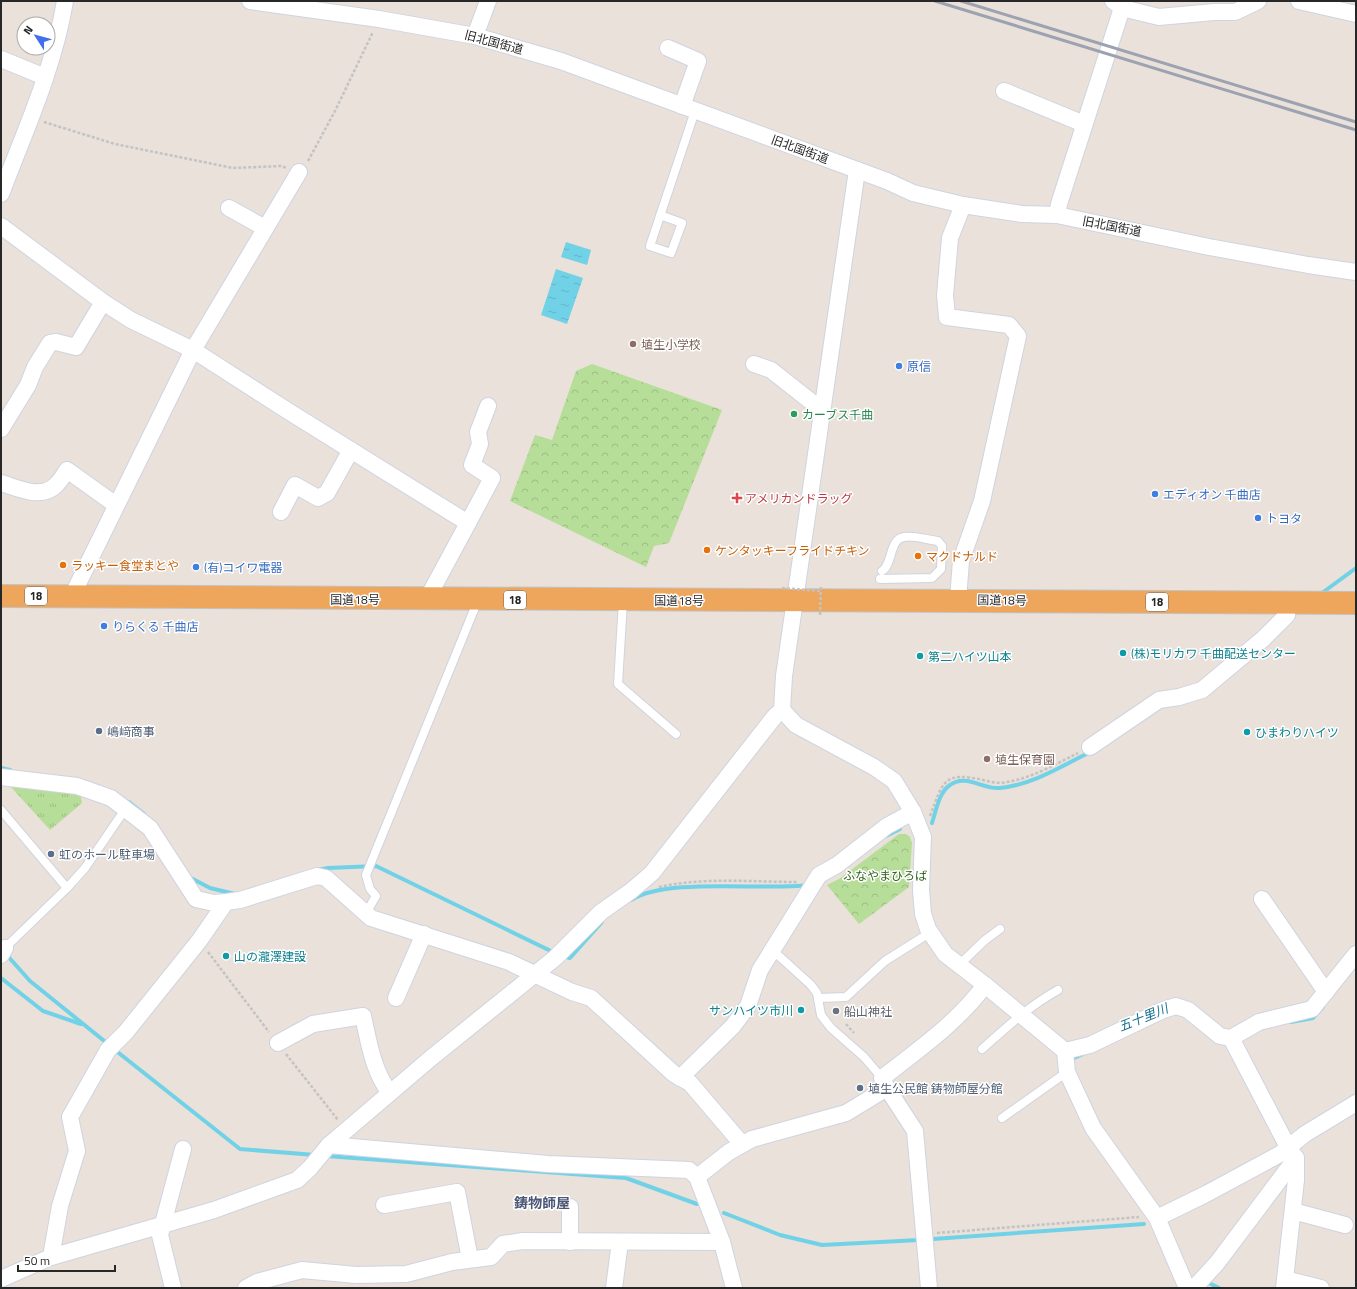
<svg xmlns="http://www.w3.org/2000/svg" width="1357" height="1289" font-family="'Titillium Web','Noto Sans JP',sans-serif">
<style>
.grass{fill:url(#grass-tufts)}
.forest{fill:url(#forest-crowns)}
.water{fill:url(#water-ripples)}
.lines{fill:none;stroke-linecap:round;stroke-linejoin:round}
.stream{stroke:#71d2e7;stroke-width:4}
.service-casing{stroke:#cfd4e0;stroke-width:10}
.minor-casing{stroke:#cfd4e0;stroke-width:18}
.trunk-casing{stroke:#c3c3c3;stroke-width:24}
.path{stroke:#c3c3c3;stroke-width:2.5;stroke-dasharray:3 2;stroke-linecap:butt}
.service{stroke:#fff;stroke-width:8}
.minor{stroke:#fff;stroke-width:16}
.trunk{stroke:#eea65c;stroke-width:22}
.rail{stroke:#9da2b1;stroke-width:3}
.path-bridge{stroke:#c3c3c3;stroke-width:2.5;stroke-dasharray:3 2;stroke-linecap:butt}
.education-dot{fill:#8d6e63;stroke:#fff;stroke-width:1.5}
.shop-dot{fill:#3f7fe0;stroke:#fff;stroke-width:1.5}
.leisure-dot{fill:#2e9e5b;stroke:#fff;stroke-width:1.5}
.health-dot{fill:#e0444e;stroke:#fff;stroke-width:1.5}
.food-dot{fill:#e8710a;stroke:#fff;stroke-width:1.5}
.culture-dot{fill:#0f9aa8;stroke:#fff;stroke-width:1.5}
.service-dot{fill:#5c6f8a;stroke:#fff;stroke-width:1.5}
.worship-dot{fill:#6b7280;stroke:#fff;stroke-width:1.5}
.labels{text-anchor:middle;dominant-baseline:central;stroke-width:3;stroke-linejoin:round;paint-order:stroke}
.shield{fill:#fff;stroke:#686868;stroke-width:1}
.shield-label{font-size:11px;font-weight:bold;fill:#272727}
.street-label{font-size:12px;fill:#272727;stroke:#fff}
.education-label{font-size:12px;fill:#785e54;stroke:#fff;text-anchor:start}
.shop-label{font-size:12px;fill:#366cbe;stroke:#fff;text-anchor:start}
.leisure-label{font-size:12px;fill:#27864d;stroke:#fff;text-anchor:start}
.health-label{font-size:12px;fill:#be3a42;stroke:#fff;text-anchor:start}
.food-label{font-size:12px;fill:#c56008;stroke:#fff;text-anchor:start}
.culture-label{font-size:12px;fill:#0d838f;stroke:#fff;text-anchor:start}
.service-label{font-size:12px;fill:#4e5e75;stroke:#fff;text-anchor:start}
.park-label{font-size:12px;fill:#305f1d;stroke:#fff}
.worship-label{font-size:12px;fill:#5b616d;stroke:#fff;text-anchor:start}
.water-label{font-size:13px;font-style:italic;fill:#146f8f;stroke:#fff}
.quarter-label{font-size:14px;font-weight:bold;fill:#4b5675;stroke:#fff}
</style>
<defs>
<pattern id="grass-tufts" width="24" height="20" patternUnits="userSpaceOnUse"><rect width="24" height="20" fill="#b6de98"/><path d="M3 7l-1-3M5 7V3M7 7l1-3M15 17l-1-3M17 17v-4M19 17l1-3" fill="none" stroke="#9cbe83"/></pattern>
<pattern id="forest-crowns" width="20" height="18" patternUnits="userSpaceOnUse"><rect width="20" height="18" fill="#b6de98"/><path d="M2 6a3 3 0 1 1 6 0M12 15a3 3 0 1 1 6 0" fill="none" stroke="#9cbe83"/></pattern>
<pattern id="water-ripples" width="26" height="14" patternUnits="userSpaceOnUse"><rect width="26" height="14" fill="#71d2e7"/><path d="M2 4q2-2 4 0t4 0M15 11q2-2 4 0t4 0" fill="none" stroke="#62b4c6"/></pattern>
</defs>
<rect width="100%" height="100%" fill="#e9e1da"/>
<!-- grass -->
<path class="grass" d="M10,786l62,4 8,2 2,11 -32,27z"/>
<!-- forest -->
<g class="forest">
<path d="M592,364l130,46 -53,133 -15,3 -8,21 -136,-66 25,-66 17,5 24,-69z"/>
<path d="M899,834h7l4,3 2,6 -3,44 -50,37 -32,-39 12,-6z"/>
</g>
<!-- water -->
<g class="water">
<path d="M566,242l25,8 -4,15 -26,-8z"/>
<path d="M556,269l27,9 -16,46 -26,-9z"/>
</g>
<g class="lines">
<!-- stream -->
<g class="stream">
<path d="M1322,593l34,-25"/>
<path d="M1,768l9,2"/>
<path d="M129,802l15,12"/>
<path d="M932,823c4,-12 7,-31 18,-38 16,-12 33,5 50,3 32,-3 62,-22 90,-36"/>
<path d="M886,836l14,-7"/>
<path d="M318,870l10,-2 48,-2 179,87"/>
<path d="M189,877l21,11 25,6"/>
<path d="M631,900c38,-23 130,-9 177,-15"/>
<path d="M5,953l25,28 78,63"/>
<path d="M563,956l7,2 32,-36"/>
<path d="M1,978l42,33 38,13"/>
<path d="M1291,1022l22,-4 10,-11"/>
<path d="M115,1050l125,99 75,6"/>
<path d="M1069,1055l5,3 9,-4"/>
<path d="M326,1156l300,22 71,26"/>
<path d="M724,1213l56,22 42,10 97,-5"/>
<path d="M933,1239l211,-15"/>
<path d="M1209,1283l10,5"/>
</g>
<defs>
<g id="service">
<path d="M660,215l22,8 -11,30 -21,-7 45,-135"/>
<path d="M880,579l52,-1 9,-9 1,-23 -4,-5c-10,-1 -24,-6 -34,-4 -15,2 -11,27 -22,34"/>
<path d="M623,601l-5,83 58,50"/>
<path d="M1,810l66,78"/>
<path d="M366,913l10,-17 -6,-7 -4,-14 112,-275"/>
<path d="M5,948l62,-60 18,-20 41,-60"/>
<path d="M771,951l8,5 32,29 6,8 4,22 10,13 33,29 18,21"/>
<path d="M959,965l26,-25 15,-11"/>
<path d="M818,998l28,-1 39,-36 46,-29"/>
<path d="M982,1049c25,-22 47,-43 76,-59"/>
<path d="M1002,1118l65,-46"/>
</g>
<g id="minor">
<path d="M250,1l129,18 96,17 86,25 326,120 26,12 50,12 59,9 35,1 152,32 99,18 48,7"/>
<path d="M1299,1l57,13"/>
<path d="M1122,8l37,9 55,-5h21l23,-11"/>
<path d="M475,36l13,-35"/>
<path d="M668,48l30,13 -16,45"/>
<path d="M1,59l44,18"/>
<path d="M1004,91l80,33"/>
<path d="M1,194c24,-63 53,-126 64,-193"/>
<path d="M229,208l36,20"/>
<path d="M1057,215l2,-11 63,-196 -9,-7"/>
<path d="M1,226l102,76 28,18 62,30 95,61 180,112 -41,76"/>
<path d="M754,364l17,6 52,41"/>
<path d="M1,429l27,-44 7,-18 15,-24 6,-1 20,5 27,-45"/>
<path d="M1,483c17,5 40,17 55,2 4,-4 8,-10 11,-15l49,35"/>
<path d="M281,512l14,-27 23,13 9,-5 24,-43"/>
<path d="M468,523l24,-45 -20,-13 8,-21 -2,-12 10,-26"/>
<path d="M72,596l121,-246 106,-178"/>
<path d="M958,599l3,-38 21,-60 36,-165 -9,-11 -62,-8 -2,-22 5,-57 13,-33"/>
<path d="M782,710l14,15 78,42 20,14 19,31 10,25 -2,53 2,24 5,15 17,25 40,31 80,66 2,21 26,56 64,90 30,70"/>
<path d="M1090,747l69,-47 20,-3 23,-7 61,-51 24,-24 2,-12"/>
<path d="M1,777l76,9 34,12 39,30 46,71 18,4 12,-1"/>
<path d="M1262,899l64,93"/>
<path d="M1,955l4,-7"/>
<path d="M396,998l28,-64"/>
<path d="M1231,1038l58,111 7,9v22l-12,108"/>
<path d="M278,1043l35,-19 50,-8c6,27 10,55 27,77"/>
<path d="M1065,1051l25,-6 73,-35 13,-4 12,4 32,26 11,2 28,-16 53,-13 44,-55"/>
<path d="M680,1078l53,-52 15,-20 12,-36 59,-95 18,-10 50,-39 26,-14"/>
<path d="M887,1088l28,43 14,157"/>
<path d="M329,1145l219,19 141,6 8,7 25,65 12,46"/>
<path d="M697,1177l32,-25 23,-13 94,-26 41,-25 -5,-10c36,-28 76,-56 103,-93"/>
<path d="M384,1205l73,-13 13,67"/>
<path d="M1293,1211l52,14"/>
<path d="M1157,1218l49,-24 74,-40 25,-20 51,-31"/>
<path d="M570,1242v-35"/>
<path d="M51,1257l9,-51 17,-55 -7,-34 38,-67 18,-18 73,-91 27,-39 14,-2 77,-24 9,2 45,40 138,44 63,30 19,6 83,76 16,9 52,61"/>
<path d="M1,1279l50,-22 163,-47 83,-30 13,-12 19,-23 102,-87 124,-100 46,-46 30,-21 21,-18 123,-157 7,-6 2,-34 73,-506"/>
<path d="M1285,1279l36,9"/>
<path d="M173,1288l-13,-53 23,-86"/>
<path d="M246,1288l11,-6 45,-12 54,5 50,-1 46,-12 39,-5 12,-13 20,-3 199,1"/>
<path d="M614,1288l6,-46"/>
<path d="M1194,1288l23,-25 79,-105"/>
</g>
<path id="trunk" d="M1,596l1355,7"/>
</defs>
<!-- service casing -->
<use href="#service" class="service-casing"/>
<!-- minor casing -->
<use href="#minor" class="minor-casing"/>
<!-- trunk casing -->
<use href="#trunk" class="trunk-casing"/>
<!-- path -->
<g class="path">
<path d="M44,122l71,22 118,24 48,-2 6,2"/>
<path d="M308,161l27,-50 38,-79"/>
<path d="M930,816c13,-34 13,-45 53,-36 8,2 16,4 24,2 25,-4 49,-18 71,-29"/>
<path d="M659,887c44,-10 94,-5 139,-5"/>
<path d="M208,952l61,80"/>
<path d="M846,1024l8,9"/>
<path d="M286,1054l52,66"/>
<path d="M937,1233l202,-16"/>
</g>
<!-- service -->
<use href="#service" class="service"/>
<!-- minor -->
<use href="#minor" class="minor"/>
<!-- trunk -->
<use href="#trunk" class="trunk"/>
<!-- rail -->
<g class="rail">
<path d="M935,1l421,129"/>
<path d="M961,1l395,121"/>
</g>
<!-- path-bridge -->
<g class="path-bridge">
<path d="M782,588l39,3"/>
<path d="M820,615l1,-29"/>
</g>
</g>
<!-- markers -->
<g class="education-dot">
<circle cx="633" cy="344" r="4"/>
<circle cx="987" cy="759" r="4"/>
</g>
<g class="shop-dot">
<circle cx="899" cy="366" r="4"/>
<circle cx="1155" cy="494" r="4"/>
<circle cx="1258" cy="518" r="4"/>
<circle cx="196" cy="567" r="4"/>
<circle cx="104" cy="626" r="4"/>
</g>
<circle class="leisure-dot" cx="794" cy="414" r="4"/>
<path class="health-dot" d="M735 492h4v4h4v4h-4v4h-4v-4h-4v-4h4z"/>
<g class="food-dot">
<circle cx="707" cy="550" r="4"/>
<circle cx="918" cy="556" r="4"/>
<circle cx="63" cy="565" r="4"/>
</g>
<g class="culture-dot">
<circle cx="1123" cy="653" r="4"/>
<circle cx="920" cy="656" r="4"/>
<circle cx="1247" cy="732" r="4"/>
<circle cx="226" cy="956" r="4"/>
<circle cx="801" cy="1010" r="4"/>
</g>
<g class="service-dot">
<circle cx="99" cy="731" r="4"/>
<circle cx="51" cy="854" r="4"/>
<circle cx="860" cy="1088" r="4"/>
</g>
<circle class="worship-dot" cx="836" cy="1011" r="4"/>
<g class="labels">
<!-- shield labels -->
<g class="shield">
<rect x="25" y="587" width="22" height="18" rx="3"/>
<rect x="504" y="591" width="22" height="18" rx="3"/>
<rect x="1146" y="593" width="22" height="18" rx="3"/>
</g>
<g class="shield-label">
<text x="36" y="596">18</text>
<text x="515" y="600">18</text>
<text x="1157" y="602">18</text>
</g>
<!-- street labels -->
<g class="street-label">
<text transform="translate(494 42) rotate(15)">旧北国街道</text>
<text transform="translate(800 149) rotate(20)">旧北国街道</text>
<text transform="translate(1112 226) rotate(11)">旧北国街道</text>
<text x="355" y="599">国道18号</text>
<text x="679" y="600">国道18号</text>
<text transform="translate(1002 600) rotate(1)">国道18号</text>
</g>
<!-- education labels -->
<g class="education-label">
<text x="641" y="344">埴生小学校</text>
<text x="995" y="759">埴生保育園</text>
</g>
<!-- shop labels -->
<g class="shop-label">
<text x="907" y="366">原信</text>
<text x="1163" y="494">エディオン 千曲店</text>
<text x="1266" y="518">トヨタ</text>
<text x="204" y="567">(有)コイワ電器</text>
<text x="112" y="626">りらくる 千曲店</text>
</g>
<!-- leisure labels -->
<g class="leisure-label">
<text x="802" y="414">カーブス千曲</text>
</g>
<!-- health labels -->
<g class="health-label">
<text x="745" y="498">アメリカンドラッグ</text>
</g>
<!-- food labels -->
<g class="food-label">
<text x="715" y="550">ケンタッキーフライドチキン</text>
<text x="926" y="556">マクドナルド</text>
<text x="71" y="565">ラッキー食堂まとや</text>
</g>
<!-- culture labels -->
<g class="culture-label">
<text x="1131" y="653">(株)モリカワ 千曲配送センター</text>
<text x="928" y="656">第二ハイツ山本</text>
<text x="1255" y="732">ひまわりハイツ</text>
<text x="234" y="956">山の瀧澤建設</text>
<text x="793" y="1010" text-anchor="end">サンハイツ市川</text>
</g>
<!-- service labels -->
<g class="service-label">
<text x="107" y="731">嶋﨑商事</text>
<text x="59" y="854">虹のホール駐車場</text>
<text x="868" y="1088">埴生公民館 鋳物師屋分館</text>
</g>
<!-- park labels -->
<g class="park-label">
<text x="885" y="875">ふなやまひろば</text>
</g>
<!-- worship labels -->
<g class="worship-label">
<text x="844" y="1011">船山神社</text>
</g>
<!-- water labels -->
<g class="water-label">
<text transform="translate(1143 1017) rotate(-22)">五十里川</text>
</g>
<!-- quarter labels -->
<g class="quarter-label">
<text x="542" y="1202">鋳物師屋</text>
</g>
</g>
<!-- border -->
<rect width="1357" height="1289" fill="none" stroke="#272727" stroke-width="4"/>
<!-- north arrow -->
<g transform="translate(36 36) rotate(306)"><circle r="19" fill="#ffffff" stroke="#a9a9a9"/>
<path d="M0-3L7 15L0 10L-7 15Z" fill="#4170ef"/>
<text y="-6" font-size="11" font-weight="bold" text-anchor="middle" fill="#272727">N</text>
</g>
<!-- scale -->
<path d="M18 1265v6h97v-6" fill="none" stroke="#272727" stroke-width="2"/>
<text x="24" y="1265" font-size="12" fill="#272727" stroke="#ffffff" stroke-width="3" paint-order="stroke">50 m</text>
</svg>
